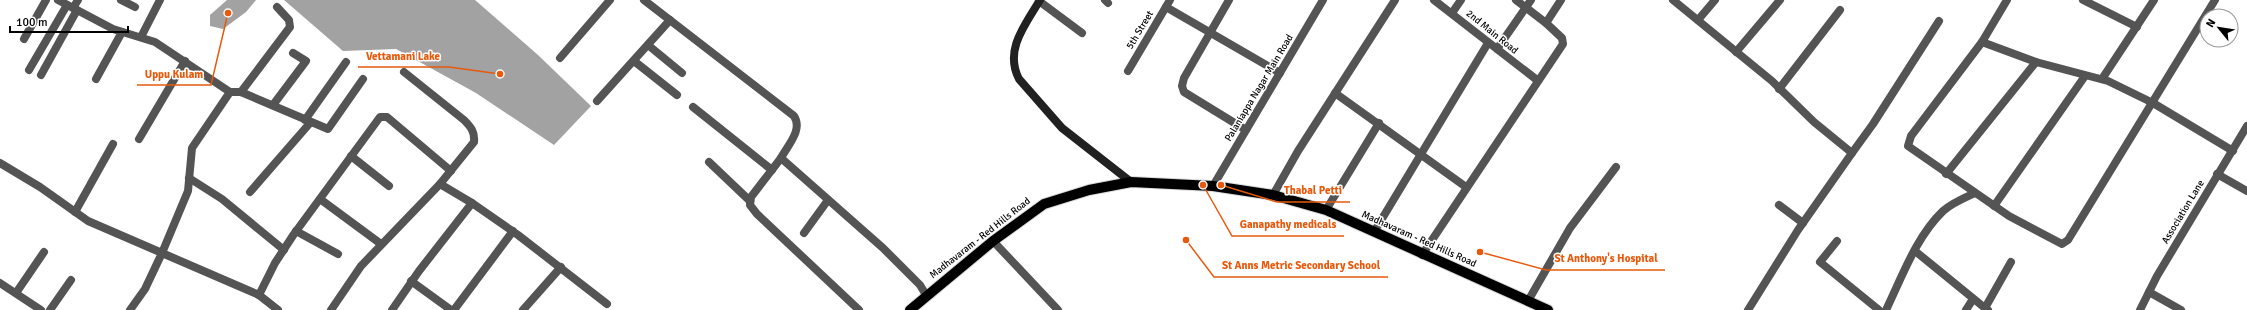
<svg xmlns="http://www.w3.org/2000/svg" width="2247" height="310" font-family="Signika,sans-serif">
<style>
.water{fill:#a2a2a2}
.lines{fill:none;stroke-linecap:round;stroke-linejoin:round}
.primary-casing{stroke:#dbdbdb;stroke-width:12}
.street{stroke:#545454;stroke-width:8}
.secondary{stroke:#212121;stroke-width:8}
.primary{stroke:#000;stroke-width:10}
.labels{text-anchor:middle;dominant-baseline:central;stroke-width:3;stroke-linejoin:round;paint-order:stroke}
.street-label{font-size:10px;fill:#000;stroke:#fff}
.leader{fill:none;stroke:#e8590c;stroke-width:1.5}
.callout-dot{fill:#e8590c;stroke:#fff;stroke-width:1.5}
.callout-label{font-size:11px;text-anchor:middle;font-weight:bold;fill:#e8590c;stroke:#fff;stroke-width:3;stroke-linejoin:round;paint-order:stroke}
</style>
<rect width="100%" height="100%" fill="#fff"/>
<!-- water -->
<g class="water">
<path d="M227,0h29l-10,12 -23,17 -13,-3v-11z"/>
<path d="M284,0h191l63,55 53,51 -37,39 -78,-52 -80,-44 -53,2z"/>
</g>
<g class="lines">
<defs>
<path id="primary" d="M910,310l83,-69 51,-37 45,-14 42,-8 82,4 60,9 53,15 222,100"/>
</defs>
<!-- primary casing -->
<use href="#primary" class="primary-casing"/>
<!-- street -->
<g class="street">
<path d="M58,0l55,29 42,13 75,50 -38,56 -4,43 -26,62 97,42"/>
<path d="M121,0l14,7"/>
<path d="M644,0l150,116c9,14 -6,29 -13,42l102,90 37,37 6,10"/>
<path d="M1105,0l3,3"/>
<path d="M1229,0l-45,78 -2,8 2,6 62,38"/>
<path d="M1434,0l103,80"/>
<path d="M1516,0l30,23 15,-23"/>
<path d="M1673,0l99,81 42,41 38,31 -54,77 -50,80"/>
<path d="M2007,0l-25,42 -71,94 -3,10 101,70 53,28 6,-4 147,-240"/>
<path d="M2083,0l54,27"/>
<path d="M1039,1l43,32"/>
<path d="M1166,7l114,66"/>
<path d="M73,8l5,-8"/>
<path d="M1452,13l9,-13"/>
<path d="M1698,20l17,-20"/>
<path d="M141,37l19,-37"/>
<path d="M24,39l22,-39"/>
<path d="M648,45l34,28"/>
<path d="M1497,49l34,-49"/>
<path d="M1736,52l44,-52"/>
<path d="M560,58l50,-58"/>
<path d="M634,61l43,34"/>
<path d="M2036,62l72,19 45,22 80,48"/>
<path d="M29,70l38,-65"/>
<path d="M1128,71l42,-71"/>
<path d="M41,75l36,-65"/>
<path d="M96,79l26,-47"/>
<path d="M2102,79l52,-79"/>
<path d="M1779,89l61,-79"/>
<path d="M230,92h11l87,37 35,-50"/>
<path d="M241,92l49,-65 -1,-7 -12,-13"/>
<path d="M1335,93l131,94"/>
<path d="M597,101l73,-81"/>
<path d="M273,105l33,-44 -13,-8"/>
<path d="M693,107l79,63"/>
<path d="M305,120l41,-58"/>
<path d="M139,139l46,-78"/>
<path d="M1852,153l21,-29 66,-103"/>
<path d="M351,156l38,30"/>
<path d="M781,158l-30,39 -1,8 7,9 102,96"/>
<path d="M709,162l41,39"/>
<path d="M0,163l40,24 48,34 74,32 -17,36 -15,21"/>
<path d="M1946,174l90,-112 -54,-20"/>
<path d="M2217,174l30,17"/>
<path d="M189,178l33,21 62,51"/>
<path d="M1213,186l110,-186"/>
<path d="M250,192l60,-69"/>
<path d="M1273,195l25,-44 97,-151"/>
<path d="M320,199l61,45"/>
<path d="M472,203l46,32 89,69"/>
<path d="M1779,205l24,18"/>
<path d="M1994,206l91,-130"/>
<path d="M1326,210l53,-87"/>
<path d="M75,212l38,-68"/>
<path d="M296,231l42,23"/>
<path d="M1374,232l114,-189"/>
<path d="M804,233l24,-33"/>
<path d="M993,241l65,69"/>
<path d="M1837,241l-17,21 59,48"/>
<path d="M1915,251l70,57"/>
<path d="M1422,255l141,-211 -1,-6 -16,-15"/>
<path d="M411,281l40,29"/>
<path d="M0,283l41,27"/>
<path d="M2149,292l32,18"/>
<path d="M16,293l28,-41"/>
<path d="M1528,301l42,-73 46,-61"/>
<path d="M50,310l21,-30"/>
<path d="M278,310l-19,-15 16,-32 19,-29 86,-117h7l64,54"/>
<path d="M331,310l30,-44 79,-82 34,-42c1,-10 -3,-15 -10,-22l-60,-48"/>
<path d="M392,310l27,-39 53,-68 -32,-19"/>
<path d="M454,310l59,-79"/>
<path d="M523,310l38,-43"/>
<path d="M1886,310c16,-33 30,-73 57,-99 9,-8 21,-13 32,-18"/>
<path d="M1966,310l7,-11"/>
<path d="M1988,310l-3,-2 26,-46"/>
<path d="M2140,310l17,-34 90,-150"/>
</g>
<!-- secondary -->
<path class="secondary" d="M1040,0c-15,25 -36,50 -21,79l43,49 69,54"/>
<!-- primary -->
<use href="#primary" class="primary"/>
</g>
<g class="labels">
<!-- street labels -->
<g class="street-label">
<text transform="translate(1140 30) rotate(-59)">5th Street</text>
<text transform="translate(1492 32) rotate(39)">2nd Main Road</text>
<text transform="translate(1259 88) rotate(-59)">Palaniappa Nagar Main Road</text>
<text transform="translate(2183 212) rotate(-59)">Association Lane</text>
<text transform="translate(980 238) rotate(-38)">Madhavaram - Red Hills Road</text>
<text transform="translate(1419 239) rotate(24)">Madhavaram - Red Hills Road</text>
</g>
</g>
<!-- callouts -->
<path class="leader" d="M500 74L449 67H358M228 13L211 85H137M1221 185L1277 202H1350M1203 185L1232 236H1344M1480 252L1546 270H1665M1186 240L1214 277H1388"/>
<g class="callout-dot">
<circle cx="500" cy="74" r="4"/>
<circle cx="228" cy="13" r="4"/>
<circle cx="1221" cy="185" r="4"/>
<circle cx="1203" cy="185" r="4"/>
<circle cx="1480" cy="252" r="4"/>
<circle cx="1186" cy="240" r="4"/>
</g>
<g class="callout-label">
<text x="403" y="60">Vettamani Lake</text>
<text x="174" y="78">Uppu Kulam</text>
<text x="1313" y="194">Thabal Petti</text>
<text x="1288" y="228">Ganapathy medicals</text>
<text x="1606" y="262">St Anthony's Hospital</text>
<text x="1301" y="269">St Anns Metric Secondary School</text>
</g>
<!-- north arrow -->
<g transform="translate(2219 28) rotate(300)"><circle r="19" fill="#ffffff" stroke="#999999"/>
<path d="M0-3L7 15L0 10L-7 15Z" fill="#000000"/>
<text y="-6" font-size="11" font-weight="bold" text-anchor="middle" fill="#000000">N</text>
</g>
<!-- scale -->
<path d="M10 26v6h118v-6" fill="none" stroke="#000000" stroke-width="2"/>
<text x="16" y="26" font-size="12" fill="#000000" stroke="#ffffff" stroke-width="3" paint-order="stroke">100 m</text>
</svg>
